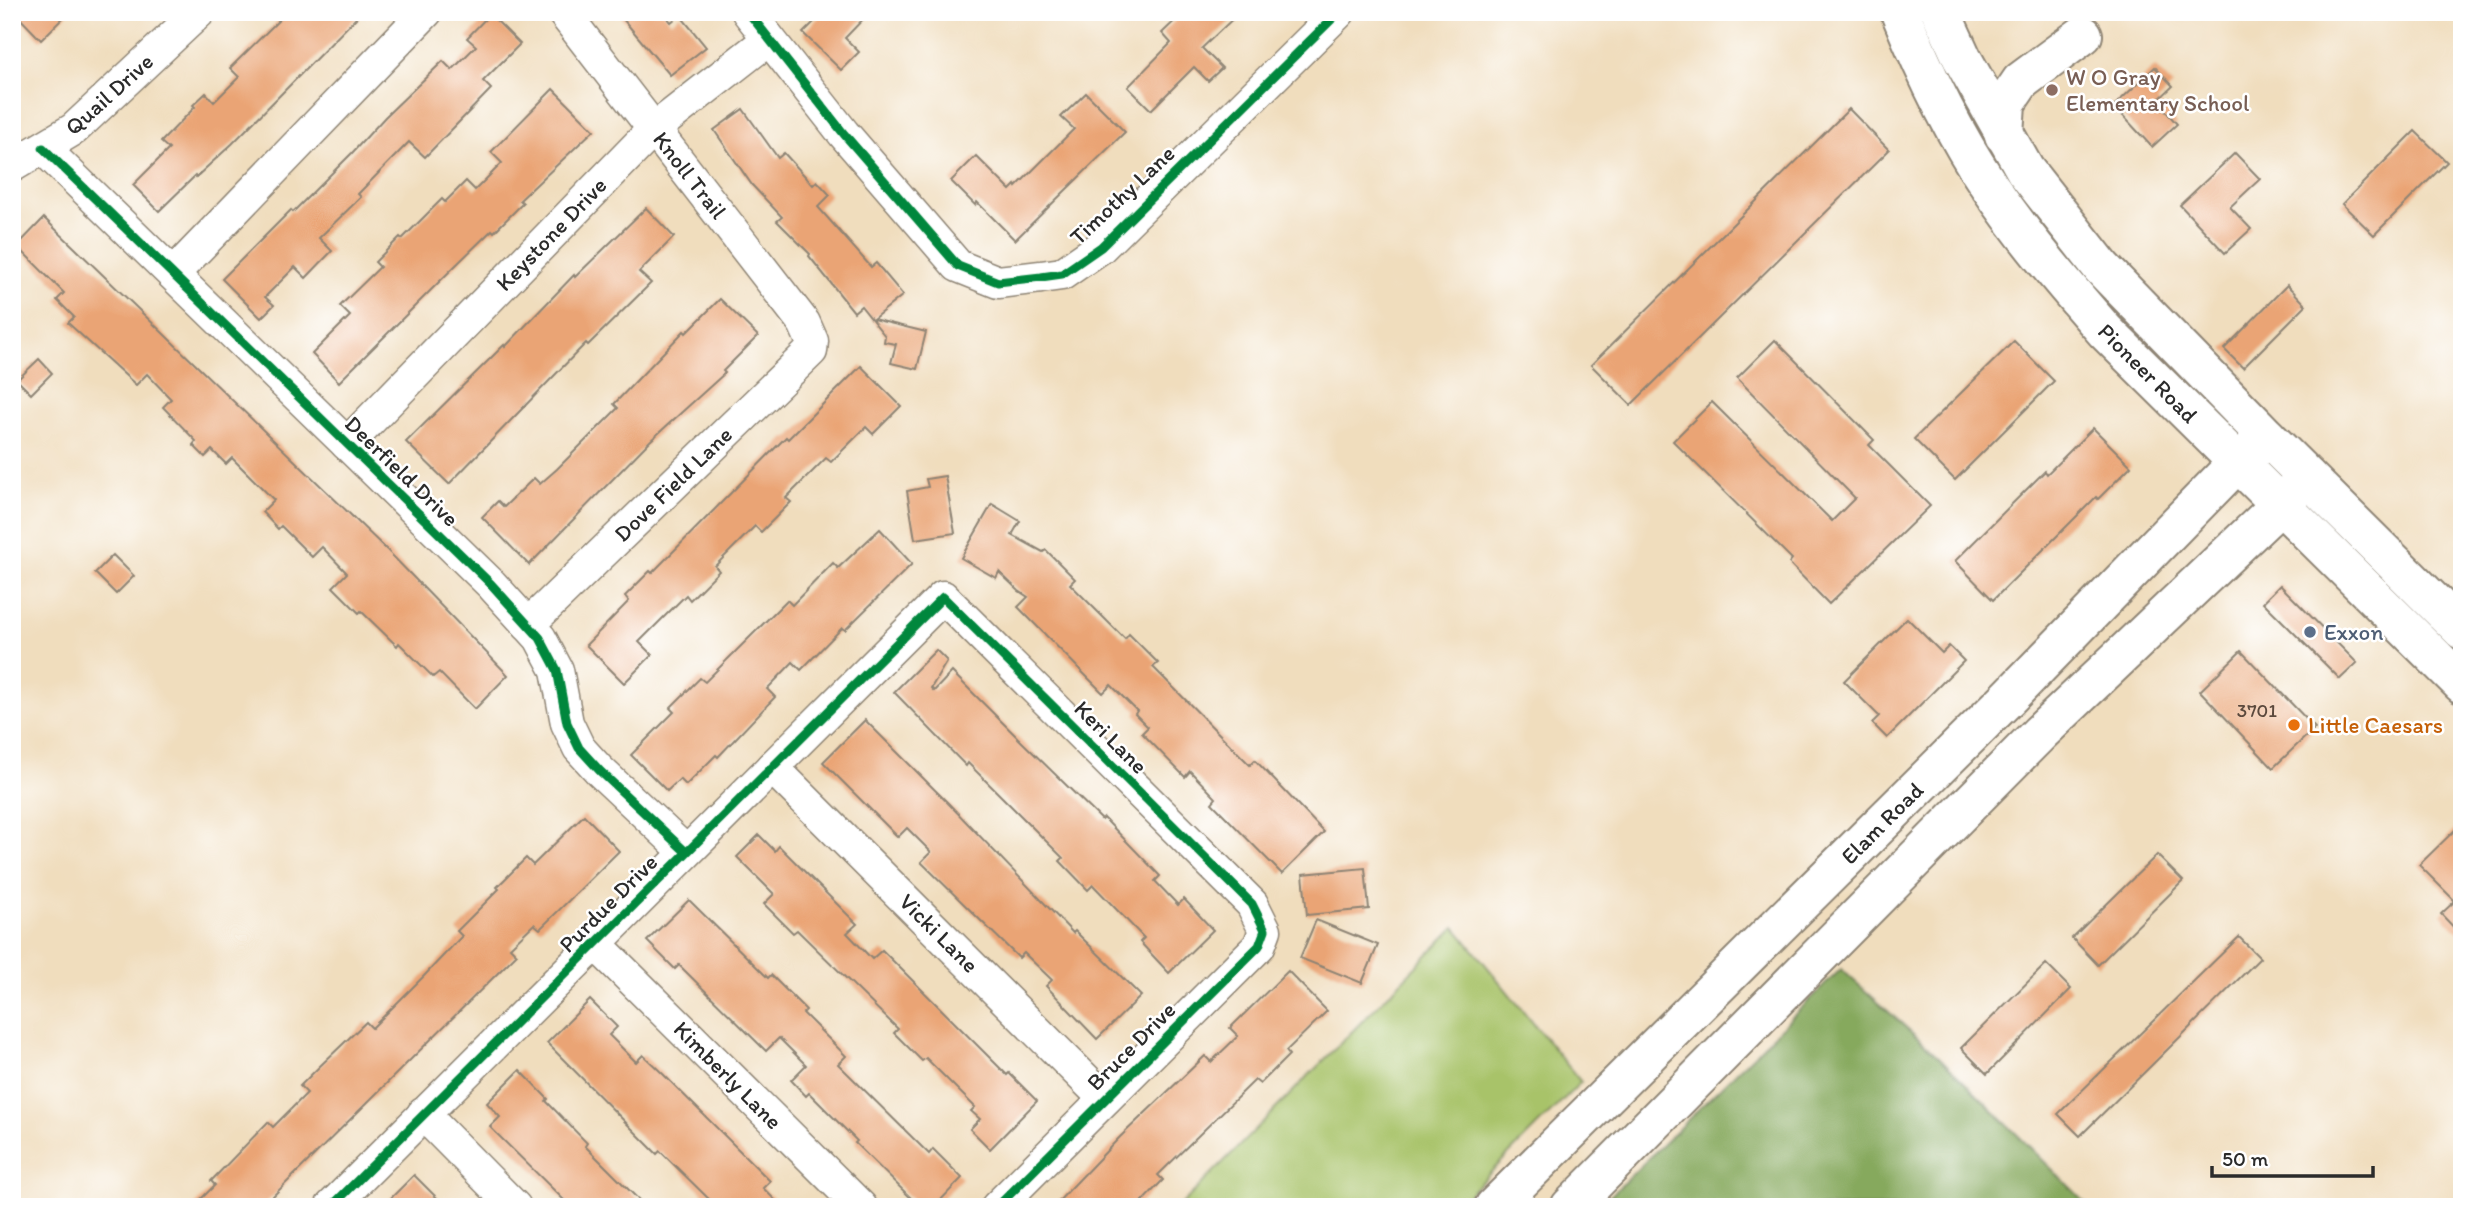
<svg xmlns="http://www.w3.org/2000/svg" width="2474" height="1219" font-family="Itim,sans-serif">
<style>
.green{fill:#a8c369;stroke:#6a774a;stroke-width:2}
.forest{fill:#86a95d;stroke:#586a44;stroke-width:2}
.building{fill:#eaa474}
.lines{fill:none;stroke-linecap:round;stroke-linejoin:round}
.minor-casing{stroke:#8e8474;stroke-width:35}
.major-casing{stroke:#8e8474;stroke-width:42}
.minor{stroke:#fff;stroke-width:32}
.major{stroke:#fff;stroke-width:38}
.cycleway-casing{stroke:#fff;stroke-width:13}
.cycleway{stroke:#00873e;stroke-width:9}
.education-dot{fill:#8d6e63;stroke:#fff;stroke-width:2.5}
.service-dot{fill:#5c6f8a;stroke:#fff;stroke-width:2.5}
.food-dot{fill:#e8710a;stroke:#fff;stroke-width:2.5}
.labels{text-anchor:middle;dominant-baseline:central;stroke-width:5;stroke-linejoin:round;paint-order:stroke}
.number-label{font-size:19px;fill:#5b493d}
.education-label{font-size:23px;fill:#785e54;stroke:#fff;text-anchor:start}
.street-label{font-size:23px;fill:#2b2b2b;stroke:#fff}
.service-label{font-size:23px;fill:#4e5e75;stroke:#fff;text-anchor:start}
.food-label{font-size:23px;fill:#c56008;stroke:#fff;text-anchor:start}
</style>
<rect width="100%" height="100%" fill="#fff"/>
<filter id="ink" filterUnits="userSpaceOnUse"><feTurbulence type="fractalNoise" baseFrequency=".0143" numOctaves="2"/><feDisplacementMap in="SourceGraphic" scale="14" xChannelSelector="R" yChannelSelector="G"/><feConvolveMatrix kernelMatrix="1 2 1 2 8 2 1 2 1" color-interpolation-filters="sRGB"/></filter>
<filter id="wash" filterUnits="userSpaceOnUse"><feTurbulence type="fractalNoise" baseFrequency=".00686" numOctaves="4" result="noise"/><feDisplacementMap in="SourceGraphic" scale="28" xChannelSelector="R" yChannelSelector="G"/><feGaussianBlur stdDeviation="1.57" result="paint"/><feColorMatrix in="noise" values="0 0 0 0 0 0 0 0 0 0 0 0 0 0 0 0 0 1.4 0 .05"/><feComposite in="paint" operator="in"/></filter>
<g filter="url(#wash)">
<rect width="100%" height="100%" fill="#f0ddbd"/>
<!-- green -->
<path class="green" d="M1455,927l126,155 -125,125h-277z"/>
<!-- forest -->
<path class="forest" d="M1841,969l98,88 151,150h-491z"/>
<g id="blocks">
<!-- building -->
<g class="building">
<path d="M14,12h55l-28,28z"/>
<path d="M287,12h75l-130,132 -36,33 -1,-1 -36,35 -26,-26 36,-36 -8,-7 34,-35 -2,-2 13,-12 8,9 25,-25 -9,-9z"/>
<path d="M617,12h46l8,10 9,-7 26,32 -36,28z"/>
<path d="M824,12h46l-25,26 14,14 -18,18 -38,-37z"/>
<path d="M1184,12h56l-38,36 20,20 -14,13 -14,-14 -43,43 -23,-23 43,-44 -9,-10z"/>
<path d="M490,14l30,30 -37,37 8,8 -66,68 -16,-15 -51,52 3,3 -42,41 13,13 -26,27 -11,-11 -30,30 9,8 -13,13 -39,-39 69,-69 2,2 59,-59 33,-36 58,-56 9,9 24,-24 -9,-8z"/>
<path d="M2155,67l18,19 -16,15 20,23 -25,23 -38,-41z"/>
<path d="M553,89l41,41 -74,70 3,3 -29,29 -2,-2 -37,36 -116,116 -27,-28 38,-38 -10,-10 40,-39 -5,-5 25,-25 2,2 40,-40 3,3 21,-21 9,9 27,-27 -11,-11z"/>
<path d="M1086,93l39,39 -110,108 -38,-38 -2,3 -24,-24 25,-25 34,34 5,-5 1,2 58,-58 -13,-12z"/>
<path d="M743,109l35,49 6,-5 29,32 4,-4 13,14 -12,12 53,60 5,-4 27,32 -30,24 53,13 -9,37 -26,-6 5,-19 -12,-2 1,-6 -24,-30 -7,6 -45,-56 1,-2 -33,-33 5,-4 -30,-32 -38,-55z"/>
<path d="M1849,109l40,41 -258,255 -40,-40z"/>
<path d="M2415,131l32,31 -73,73 -32,-31z"/>
<path d="M2235,153l25,26 -30,28 21,22 -26,24 -45,-48z"/>
<path d="M646,208l28,29 -35,35 12,11 -63,62 -2,-2 -137,141 -43,-42 98,-97 1,2 69,-72 1,2z"/>
<path d="M44,218l343,332 121,125 -33,34 -36,-37 -6,5 -34,-34 -2,3 -36,-35 -2,2 -26,-26 14,-14 -25,-26 -10,10 -31,-31 -3,3 -16,-17 12,-12 -42,-42 -6,6 -14,-14 -7,7 -12,-12 3,-4 -33,-34 8,-8 -24,-25 -11,11 -68,-62 6,-6 -17,-17 7,-7 -47,-47z"/>
<path d="M2287,285l19,20 -63,63 -19,-19z"/>
<path d="M720,299l38,37 -35,35 2,2 -75,68 -121,124 -47,-48 16,-16 6,6 30,-29 6,6 17,-15 61,-61 -4,-4 70,-73 2,2z"/>
<path d="M1775,340l99,100 -5,5 61,61 -101,98 -40,-41 3,-4 -119,-118 39,-39 120,119 23,-23 -118,-120z"/>
<path d="M2014,341l40,40 -99,99 -41,-41z"/>
<path d="M39,359l13,14 -21,21 -14,-14z"/>
<path d="M861,366l40,40 -28,28 -7,-7 -35,35 -5,-4 -40,40 5,4 -30,30 -6,-6 -40,40 4,5 -29,29 -4,-5 -47,47 13,13 -28,28 -38,-38 43,-44 -4,-5 25,-25 2,2 134,-136 2,2z"/>
<path d="M2093,428l38,38 -33,33 -2,-2 -103,103 -38,-39 90,-90 2,3z"/>
<path d="M945,476l10,57 -40,6 -8,-48 21,-4 -2,-8z"/>
<path d="M992,504l28,17 -8,14 31,17 3,-2 29,29 -5,5 55,55 4,-5 29,29 -5,4 97,98 5,-5 69,72 -42,42 -70,-71 4,-5 -26,-27 -5,6 -43,-44 6,-6 -13,-13 2,-3 -26,-26 -8,8 -85,-86 10,-10 -9,-6 -20,-19 -3,6 -35,-20z"/>
<path d="M880,529l32,35 -67,66 -3,-2 -41,42 -8,-8 -26,27 8,8 -57,60 -2,-2 -30,30 -6,-6 -13,12 -36,-36 43,-43 -4,-4 30,-30 5,4 82,-82 5,5 41,-42 5,5z"/>
<path d="M113,555l21,21 -18,18 -21,-21z"/>
<path d="M2280,585l77,78 -17,16 -77,-77z"/>
<path d="M1907,618l35,35 7,-7 15,15 -77,77 -15,-15 7,-7 -35,-35z"/>
<path d="M936,650l11,11 -16,27 3,3 18,-19 66,66 84,82 2,-2 56,58 -5,5 23,24 6,-6 29,31 -44,43 -29,-31 4,-4 -51,-53 -5,5 -28,-29 3,-3 -95,-95 -2,3 -72,-74z"/>
<path d="M2241,651l74,77 -42,40 -73,-77z"/>
<path d="M865,720l83,83 125,130 2,-2 66,65 -44,43 -51,-53 6,-6 -28,-27 -5,5 -98,-96 10,-10 -24,-24 -9,9 -75,-75z"/>
<path d="M584,815l35,36 -79,78 -6,-5 -24,23 7,7 -255,253h-69l22,-22 -4,-4 57,-59 5,5 34,-34 -7,-7 20,-20 46,-44 6,6 52,-52 38,-40 -5,-5 42,-42 -2,-2 29,-29 7,7z"/>
<path d="M2462,823v113l-21,-22 14,-13 -36,-36z"/>
<path d="M759,835l16,16 4,-5 78,78 -10,9 25,26 10,-9 125,125 2,-2 28,28 -47,48 -20,-20 10,-10 -9,-8 4,-4 -49,-49 -4,3 -28,-28 4,-4 -101,-99 -4,3 -29,-29 10,-10 -37,-37z"/>
<path d="M2157,855l26,26 -85,84 -26,-27z"/>
<path d="M1365,868l4,41 -62,6 -4,-41z"/>
<path d="M689,900l79,78 3,-3 35,35 -3,3 43,43 -8,8 91,90 4,-5 29,29 -28,29h-14l-65,-64 2,-2 -48,-48 -3,3 -15,-16 15,-15 -27,-27 -13,13 -87,-86 -4,4 -28,-28z"/>
<path d="M1316,920l62,25 -16,38 -62,-25z"/>
<path d="M2239,937l21,21 -180,178 -22,-22z"/>
<path d="M2046,964l25,25 -84,85 -26,-26z"/>
<path d="M1288,971l39,40 -41,40 3,4 -29,29 -5,-4 -97,95 5,5 -26,27h-84l67,-70 85,-81 6,6 27,-26 -8,-8z"/>
<path d="M590,1000l27,27 -8,8 27,27 7,-7 20,19 107,107 -7,7 19,19h-65l-57,-56 -3,3 -110,-111z"/>
<path d="M520,1070l28,29 -2,2 41,42 -2,3 61,61h-75l-81,-80 10,-10 -13,-14z"/>
<path d="M414,1175l32,32h-64z"/>
</g>
</g>
</g>
<g filter="url(#ink)">
<use href="#blocks" fill-opacity="0" stroke="#8e8474" stroke-width="2"/>
<g class="lines">
<defs>
<g id="minor">
<path d="M748,12l96,122 114,132 40,16 43,-5 21,-3 39,-27 238,-235"/>
<path d="M43,148l448,436 49,54 17,32 10,53 12,25 21,23 86,81"/>
<path d="M12,166l62,-37 125,-117"/>
<path d="M173,274l253,-262"/>
<path d="M347,444l307,-315 115,-90"/>
<path d="M528,625l283,-274 1,-10 -8,-18 -241,-311"/>
<path d="M772,767l333,332"/>
<path d="M595,943l266,264"/>
<path d="M423,1114l92,93"/>
<path d="M331,1207l612,-610 309,307 13,26 -6,16 -262,261"/>
</g>
<g id="major">
<path d="M1900,12c24,59 52,119 88,172 35,52 76,100 117,147l357,353"/>
<path d="M1941,12l21,46 63,112 77,98 165,169 195,193"/>
<path d="M2004,135l2,-32 15,-22 62,-46"/>
<path d="M1494,1207l515,-510 228,-234 30,-26"/>
<path d="M1570,1207l470,-474 241,-229 26,-27"/>
</g>
</defs>
<!-- minor casing -->
<use href="#minor" class="minor-casing"/>
<!-- major casing -->
<use href="#major" class="major-casing"/>
<!-- minor -->
<use href="#minor" class="minor"/>
<!-- major -->
<use href="#major" class="major"/>
<defs>
<g id="cycleway">
<path d="M748,12l96,122 114,132 40,16 43,-5 21,-3 39,-27 238,-235"/>
<path d="M43,148l448,436 49,54 17,32 10,53 12,25 21,23 86,81"/>
<path d="M331,1207l612,-610 309,307 13,26 -6,16 -262,261"/>
</g>
</defs>
<!-- cycleway casing -->
<use href="#cycleway" class="cycleway-casing"/>
<!-- cycleway -->
<use href="#cycleway" class="cycleway"/>
</g>
</g>
<!-- markers -->
<circle class="education-dot" cx="2052" cy="90" r="7"/>
<circle class="service-dot" cx="2310" cy="632" r="7"/>
<circle class="food-dot" cx="2294" cy="725" r="7"/>
<g class="labels">
<!-- number labels -->
<g class="number-label">
<text x="2257" y="710">3701</text>
</g>
<!-- education labels -->
<g class="education-label">
<text x="2066" y="77">W O Gray<tspan x="2066" dy="26">Elementary School</tspan></text>
</g>
<!-- street labels -->
<g class="street-label">
<text transform="translate(109 94) rotate(-42)">Quail Drive</text>
<text transform="translate(690 175) rotate(52)">Knoll Trail</text>
<text transform="translate(1122 195) rotate(-43)">Timothy Lane</text>
<text transform="translate(551 234) rotate(-46)">Keystone Drive</text>
<text transform="translate(2148 373) rotate(45)">Pioneer Road</text>
<text transform="translate(402 471) rotate(44)">Deerfield Drive</text>
<text transform="translate(673 484) rotate(-44)">Dove Field Lane</text>
<text transform="translate(1111 737) rotate(45)">Keri Lane</text>
<text transform="translate(1882 823) rotate(-45)">Elam Road</text>
<text transform="translate(608 903) rotate(-45)">Purdue Drive</text>
<text transform="translate(939 933) rotate(45)">Vicki Lane</text>
<text transform="translate(1131 1046) rotate(-45)">Bruce Drive</text>
<text transform="translate(728 1075) rotate(45)">Kimberly Lane</text>
</g>
<!-- service labels -->
<g class="service-label">
<text x="2324" y="632">Exxon</text>
</g>
<!-- food labels -->
<g class="food-label">
<text x="2308" y="725">Little Caesars</text>
</g>
</g>
<!-- margin -->
<rect width="2474" height="1219" fill="none" stroke="#fff" stroke-width="42"/>
<!-- scale -->
<path d="M2212 1166v10h161v-10" fill="none" stroke="#2b2b2b" stroke-width="3.5"/>
<text x="2222" y="1166" font-size="21" fill="#2b2b2b" stroke="#ffffff" stroke-width="5" paint-order="stroke">50 m</text>
</svg>
